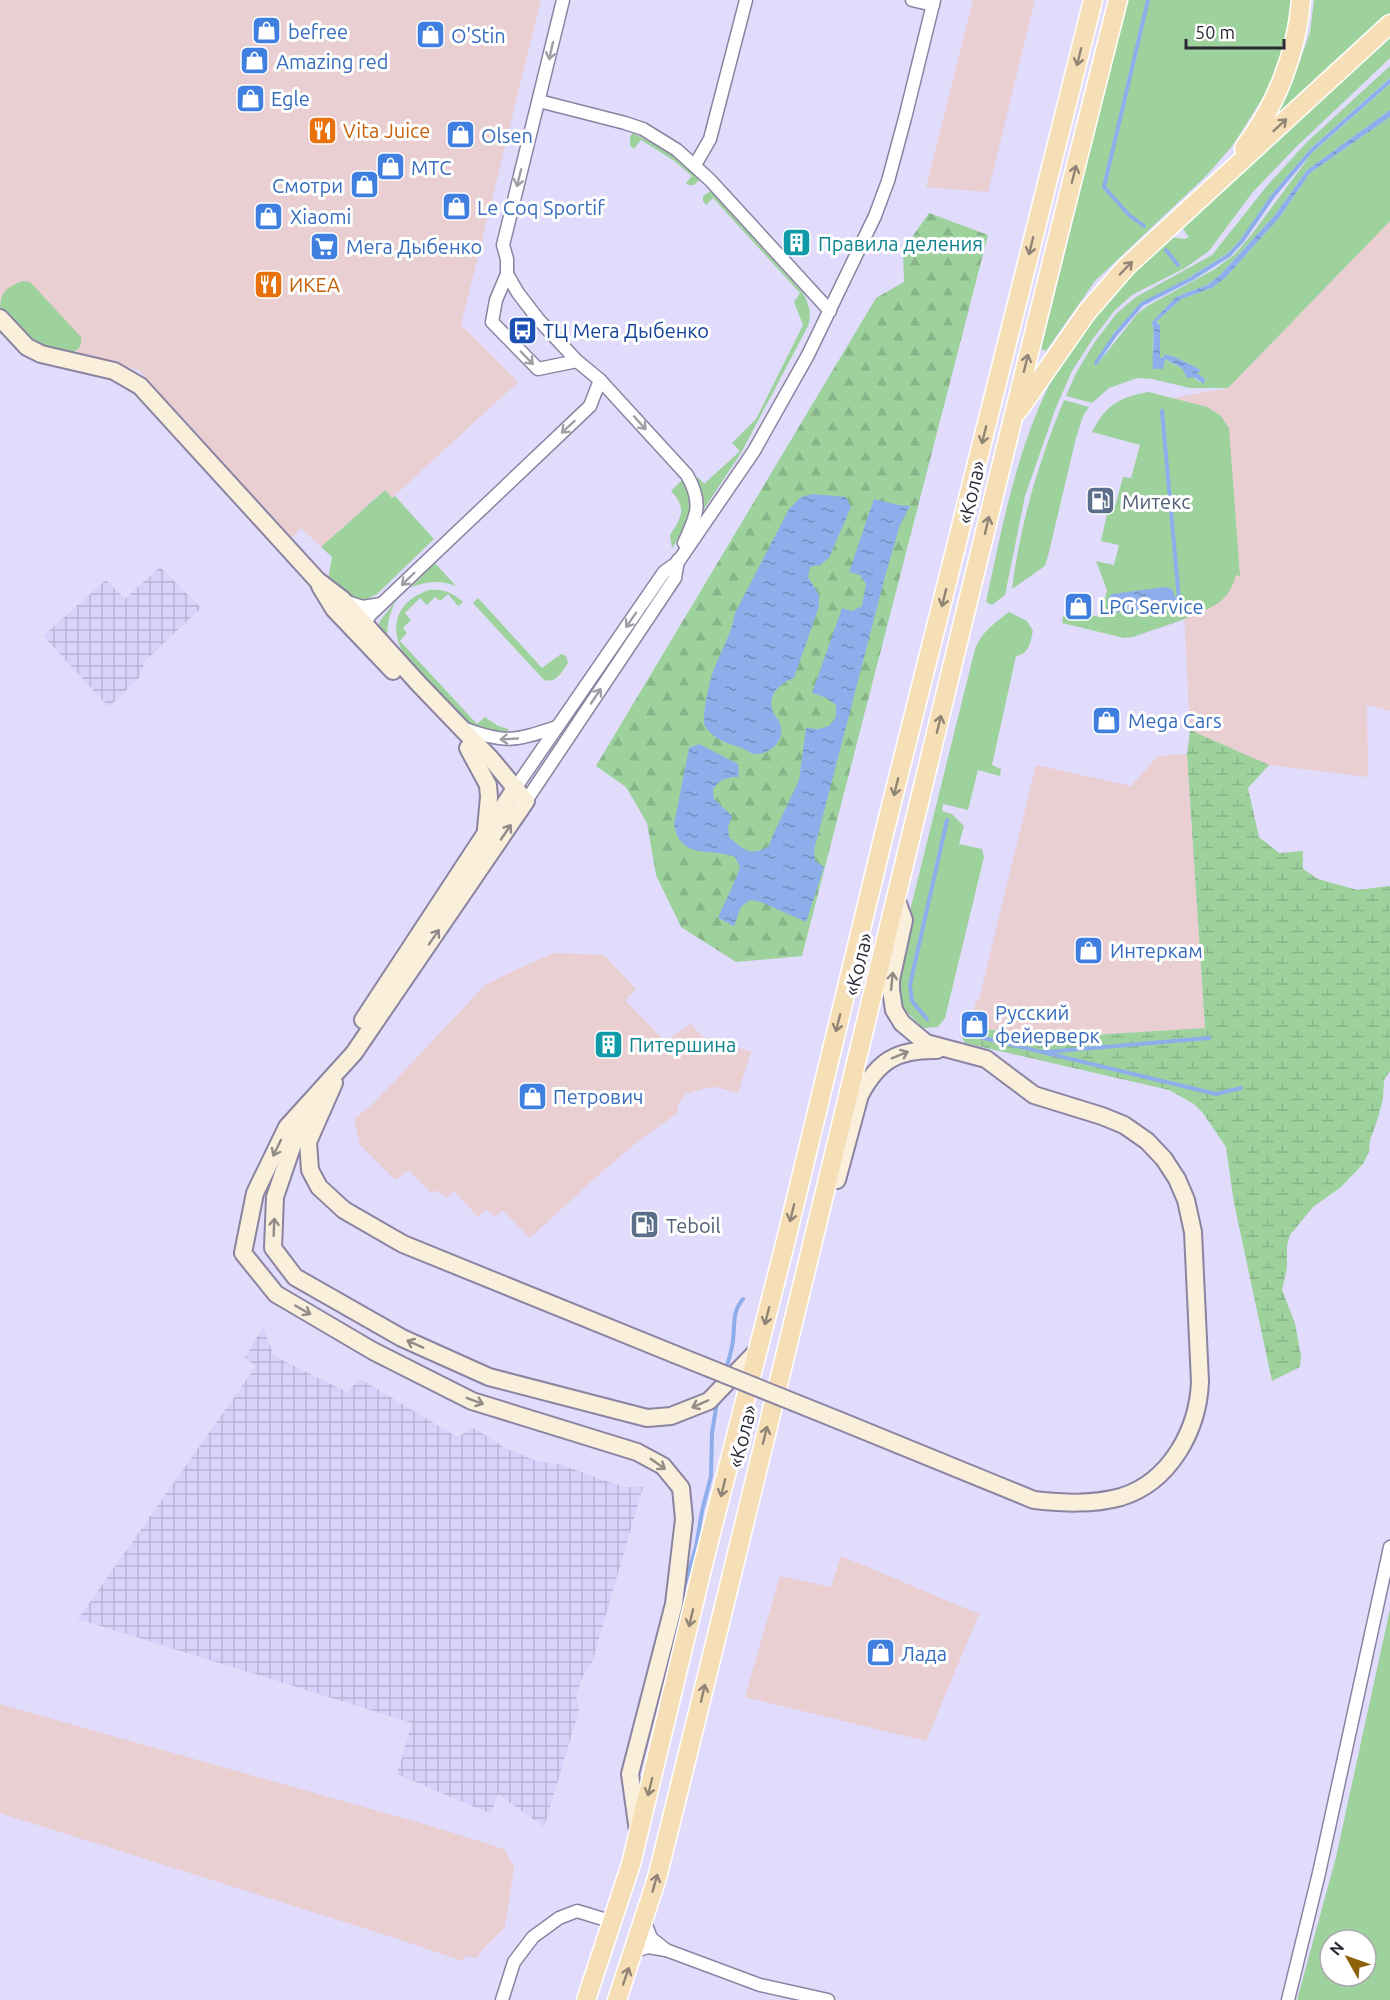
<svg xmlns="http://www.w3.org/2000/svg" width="1390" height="2000" font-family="Ubuntu,sans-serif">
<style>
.commercial{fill:#e9ced2}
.industrial{fill:url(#industrial-grid)}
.green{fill:#9dd29d;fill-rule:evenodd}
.forest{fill:url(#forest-firs)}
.wetland{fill:url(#wetland-marsh)}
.water{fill:url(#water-ripples)}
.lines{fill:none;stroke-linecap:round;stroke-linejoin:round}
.stream{stroke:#8eaeeb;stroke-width:4}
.street-casing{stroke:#8a83a1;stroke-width:15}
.secondary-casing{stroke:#8a83a1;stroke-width:20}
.primary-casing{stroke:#fff;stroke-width:21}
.street{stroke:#fff;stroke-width:12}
.secondary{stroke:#faefda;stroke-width:16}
.primary{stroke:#f6dfb6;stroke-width:18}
.secondary-bridge-casing{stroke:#8a83a1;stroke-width:20;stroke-linecap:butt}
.secondary-bridge{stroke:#faefda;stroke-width:16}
.oneway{stroke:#a09ea4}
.oneway2{stroke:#908476}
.oneway3{stroke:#928c88}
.labels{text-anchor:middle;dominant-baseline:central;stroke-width:6;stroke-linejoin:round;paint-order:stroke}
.shop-label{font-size:20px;fill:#366cbe;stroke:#fff;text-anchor:start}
.food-label{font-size:20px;fill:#c56008;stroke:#fff;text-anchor:start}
.culture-label{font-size:20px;fill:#0d838f;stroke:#fff;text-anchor:start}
.transit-label{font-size:20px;fill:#164399;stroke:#fff;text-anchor:start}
.street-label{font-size:20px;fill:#2b2835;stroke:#fff}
.service-label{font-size:20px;fill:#4e5e75;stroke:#fff;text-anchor:start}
</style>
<defs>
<pattern id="industrial-grid" width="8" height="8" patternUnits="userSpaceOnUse" patternTransform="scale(1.5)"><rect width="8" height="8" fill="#d9d1f9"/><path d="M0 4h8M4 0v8" fill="none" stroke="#bab3d6"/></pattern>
<pattern id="forest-firs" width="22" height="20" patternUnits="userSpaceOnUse" patternTransform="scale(1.5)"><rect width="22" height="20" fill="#9dd29d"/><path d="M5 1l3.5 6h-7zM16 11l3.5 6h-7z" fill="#87b488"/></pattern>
<pattern id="wetland-marsh" width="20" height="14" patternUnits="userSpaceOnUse" patternTransform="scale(1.5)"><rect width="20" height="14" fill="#9dd29d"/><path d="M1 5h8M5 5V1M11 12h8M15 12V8" fill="none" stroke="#87b488"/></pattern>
<pattern id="water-ripples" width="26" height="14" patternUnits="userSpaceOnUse" patternTransform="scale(1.5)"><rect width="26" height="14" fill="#8eaeeb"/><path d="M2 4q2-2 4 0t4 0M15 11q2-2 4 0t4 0" fill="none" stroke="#748ebf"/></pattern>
</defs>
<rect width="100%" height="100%" fill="#e1dbfc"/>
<!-- commercial -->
<g class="commercial">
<path d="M0,0h541l-80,325 57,57 -126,116 -8,-8 -63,57 -20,-19 -10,11 -152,-169 -67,-17 -72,-41z"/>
<path d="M973,0h62l-47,192 -62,-5z"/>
<path d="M1390,221v490l-23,-6 1,72 -99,-12 -79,-35 -17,-332 55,-10z"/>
<path d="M1187,754l18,274 -161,10 -74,-12 6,-25 2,1 2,-7 56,-230 95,21 27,-30z"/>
<path d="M554,953l50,2 32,34 -11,11 40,41 26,-17 11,12 49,16 -13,41 -22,-6 -10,1 -20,6 -8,10v9l-36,25 -47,40 -65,60 -27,-28 -8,7 -9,-8 -8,8 -24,-26 -8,7 -8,-8 -6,4 -23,-24 -14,10 -35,-35 -6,-26 19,-15 112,-119 24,-12z"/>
<path d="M841,1556l138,58 -53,127 -181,-44 35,-121 51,11z"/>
<path d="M0,1704l431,122 73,23 10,18 -9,60 -22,22 -6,9 -12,-2 -3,5 -67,-23 -395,-125z"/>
</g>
<!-- industrial -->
<g class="industrial">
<path d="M160,567l41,41 -56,53 -6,17 -30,29 -66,-71 63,-56 19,19z"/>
<path d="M263,1327l11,29 73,36 13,-13 97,58 17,-9 31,20 32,13 22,3 64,23h20l-52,179 -8,9 -7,21 3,14 -35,117 -46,-33 -7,20 -94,-40 15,-51 -334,-104 178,-253 -11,-8z"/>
</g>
<!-- green -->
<g class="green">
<path d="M1127,0h166l-11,54 -11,31 -38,60 -27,31 -111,105 -49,70 -5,-2z"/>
<path d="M1314,0h76v13l-58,50 -53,50 -2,-1 18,-37 15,-43z"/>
<path d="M1390,31v27l-95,90 -43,45 -43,58 -24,17 -53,27 -17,15 -23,30 -20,31 -17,39 -30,86 -20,99 -13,10 -6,-3c18,-85 35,-176 82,-251 27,-43 65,-80 103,-114l14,2 4,-2 -7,-9z"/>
<path d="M1390,66v12l-78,69 -40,47 -31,45 -13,14 -49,31 -38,19 -27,30 -19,30 4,-1 38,-48 12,-9 66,-36 20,-15 17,-20 60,-81 78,-69v26l-83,60 -32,45 -55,60 -13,10 -31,12 -24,25c4,19 -3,28 4,46l8,-9 18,9 19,15 -4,-10 3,-3 -25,-13 -11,-3 -1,5 -3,-1v-33l-4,-3 25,-23 31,-11 14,-11 53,-59 31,-45 80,-56v104l-162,167h-38l-38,-9 -15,-1 -28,10 -17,15 -26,-7 10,-23 18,-30 23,-30 19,-16 76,-42 54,-68 41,-45z"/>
<path d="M633,133l42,23 24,20v4l-5,5h-5l-3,-2 6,-7 -19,-16 -32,-20 -7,9 -4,-4v-9z"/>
<path d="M711,191l92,102c6,11 9,21 5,33l-67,127 -41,62c2,-13 3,-22 -4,-34l2,-4 6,7 36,-33 -8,-8 24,-24 47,-94 -9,-23 6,-9 -87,-95 -7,7 -3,-4v-5z"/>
<path d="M23,281l7,1 51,55c1,9 -2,12 -9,16l-33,-9 -13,-7 -26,-25c0,-20 5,-24 23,-31z"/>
<path d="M1149,392l58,15 14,9 8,12 11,148 -4,-1c-3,10 -7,19 -14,25 -16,14 -67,29 -89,37l-9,1 -62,-15 1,-7 10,3 2,-7 25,5 7,-27 -11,-29 18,4 5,-20 -18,-4 7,-31h6l9,-33 8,1 9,-33 -48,-13c14,-27 27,-35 57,-40z"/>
<path d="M1064,400l25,7 -6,9 -7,22 -27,114 -4,14 -33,23c8,-65 27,-128 52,-189z"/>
<path d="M684,478l9,25 -6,22 -15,23 -2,-13c12,-18 17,-27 1,-44z"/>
<path d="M385,490l7,8 3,-2 39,43 -57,55 -13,7 -15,-4 -21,-18 4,-22 -11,-10z"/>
<path d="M435,563l21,23c-16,-6 -30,-5 -46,2z"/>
<path d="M429,590c15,-1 22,2 34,12l-5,4 -10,-12 -8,7 -5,-4 -8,8 -7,-7 -15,15 6,7 -8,8 4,5 -7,8 77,83 8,-7 13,9 10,3 1,6 -32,-7 -11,-8 -62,-65c-16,-29 -7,-54 25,-65z"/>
<path d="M478,598l64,70 19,-14 5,2 2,7c-7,10 -11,20 -24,17l-71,-77z"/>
<path d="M397,599c-8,15 -12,28 -8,45l-11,-15 2,-8z"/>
<path d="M1009,612l18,9 6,10c-3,11 -3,23 -17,25l-24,109 9,4 -1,7 -22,-6 -10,40 -25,-6 -1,7 10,3 12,12 -5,18 23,5 2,8 -39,161 -7,9 -14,1c-27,-22 -25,-28 -28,-61l79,-318c7,-18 20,-26 34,-37z"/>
<path d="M1390,1609v391h-93l39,-143zM1330,1940h36v36h-36z"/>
</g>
<!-- forest -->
<path class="forest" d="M929,213l59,22 -186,721 -66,6 -55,-35 -25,-52 -9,-52 -21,-36 -30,-21 280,-468 28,-16 -1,-32z"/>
<!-- wetland -->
<path class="wetland" d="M1190,730l79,35 -21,23 11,49 20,16 24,-2v18l15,10 39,11 33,-4v185l-6,9 -1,18 -5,20 -8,22 -1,12 -6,12 -22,23 -28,20 -23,28 -3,11v22l-5,22 13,33 6,33 -1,11 -28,14 -38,-178 -8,-56 -23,-34 -9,-9 -25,-14 -204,-47 -3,-6 -1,-7 5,-4 78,12 161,-10 -18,-274z"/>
<!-- water -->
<g class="water">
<path d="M1390,110v7l-80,56 -31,45 -53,59 -14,11 -31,11 -25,23 4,3v33h3l1,-4 11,3 26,13 -4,3 8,6 -1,5 -10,-7 -7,1 -5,-10 -17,-9 -2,10h-10c-2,-16 3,-31 -1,-47l24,-25 31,-12 13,-10 55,-60 32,-45z"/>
<path d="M812,494l34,3 5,10 -22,51 -9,7 -10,2 -2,10 11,18v11l-25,72c-13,4 -28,18 -21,34 3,6 7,9 8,16 3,15 -15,30 -30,25 -4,-2 -7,-5 -12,-6 -13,-4 -26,-8 -34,-21 -4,-7 5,-48 9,-57 8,-20 17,-34 21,-56l54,-104 12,-12z"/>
<path d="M874,499l24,6 12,1 -10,19 -14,48 -72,277 1,11 9,6 -18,55 -45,-20 -11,-2 -9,7 -7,19 -16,-8c7,-17 16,-33 22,-51l-5,-10c-25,-10 -55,4 -61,-33l15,-76 10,-4 39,20 1,13c-12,0 -19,2 -26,12l1,10 18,17 -4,11 1,10c14,13 22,20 40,9l4,-11 26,-55 7,-52 12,1 11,-3 7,-9v-12l-9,-7 -15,-5 30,-85 10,3 10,-5 4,-22 -6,-9 -11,-3z"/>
<path d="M1165,587l7,2 4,10 -2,6 -5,3 -52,4 -10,3 1,-16 4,-5z"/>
</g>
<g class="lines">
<!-- stream -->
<g class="stream">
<path d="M1144,226l-15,-11 -25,-28 44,-187"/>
<path d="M1166,250l12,15"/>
<path d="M1096,363l19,-28 27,-31 49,-25 38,-24 13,-14 31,-45 39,-46 78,-69"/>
<path d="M1162,411l17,188h-3"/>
<path d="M927,1019l-15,-18 -2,-16 37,-165"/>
<path d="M967,1034l249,60 25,-6"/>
<path d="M1046,1052l163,-14"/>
<path d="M726,1369c3,-10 6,-19 7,-29 2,-16 -1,-28 10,-41"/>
<path d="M683,1591l13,-44 6,-36 9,-35 1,-43 5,-31"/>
</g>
<defs>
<g id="street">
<path d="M563,0l-60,245 4,14v15l-11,26 -4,22 46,47 39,-8"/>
<path d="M912,0l21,5"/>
<path d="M539,101l86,22 18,6 34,21 33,30 120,131"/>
<path d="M695,165l15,-26 36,-139"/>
<path d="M507,274l11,19 20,26 39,42 23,19 87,95c16,28 10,40 -3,68"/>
<path d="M344,601l19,6 18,-3"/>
<path d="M363,632l2,-9 5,-8 220,-209 10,-26"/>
<path d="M463,728c43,16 51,13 94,-1"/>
<path d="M516,787l148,-215 14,-10 76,-111 54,-96 67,-139 13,-35 17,-63 29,-118"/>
<path d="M526,801l149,-223 3,-18"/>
<path d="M666,1950l94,35 68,15"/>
<path d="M633,1952l15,-5 18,3 -15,-12 -7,-18"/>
<path d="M502,2000l12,-38 19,-25 26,-19 18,-7 36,11"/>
<path d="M1288,2000l31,-127 71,-326"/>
</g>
<g id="secondary">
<path d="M0,318l27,29 14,7 73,17 26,15 177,194 25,19 76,84 73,76 35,42 -172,252 -67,74 -32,66 -12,60 33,41 97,57 99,50 165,51 26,14 18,22 3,31 -10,85 -44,170 8,57"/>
<path d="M320,586l14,23 59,62"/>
<path d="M468,748l20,37 1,12 -3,32"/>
<path d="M363,1020l153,-233"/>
<path d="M334,1083l-26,59 2,28 9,17 25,23 59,34 271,110"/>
<path d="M312,1114l-18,27 -19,56 -2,51 22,29 107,61 87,39 158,41 24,-2 38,-15 49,-51"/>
<path d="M837,1180l23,-85c18,-34 37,-46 77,-45"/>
<path d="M838,1420l196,80c29,3 58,5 87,-3 49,-15 77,-67 79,-115l-7,-150 -7,-32 -9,-21 -13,-20 -17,-18 -23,-16 -22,-9 -68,-21 -48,-36 -60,-16 -24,-20 -8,-13 -3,-20v-10l13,-60 -7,-19"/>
</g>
<g id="primary">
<path d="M1244,148c32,-42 53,-96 57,-148"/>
<path d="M1018,411l69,-99 39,-45 264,-243"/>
<path d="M586,2000l45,-136 73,-303 81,-317 100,-414 208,-830"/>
<path d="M617,2000l40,-122c156,-625 301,-1253 461,-1878"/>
</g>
</defs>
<!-- street casing -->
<use href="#street" class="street-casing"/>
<!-- secondary casing -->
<use href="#secondary" class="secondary-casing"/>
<!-- primary casing -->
<use href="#primary" class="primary-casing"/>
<!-- street -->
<use href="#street" class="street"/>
<!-- secondary -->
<use href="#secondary" class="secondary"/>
<!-- primary -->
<use href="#primary" class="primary"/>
<defs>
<path id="secondary-bridge" d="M674,1354l164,66"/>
</defs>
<!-- secondary-bridge casing -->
<use href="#secondary-bridge" class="secondary-bridge-casing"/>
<!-- secondary-bridge -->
<use href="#secondary-bridge" class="secondary-bridge"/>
</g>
<!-- one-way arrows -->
<defs><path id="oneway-shaft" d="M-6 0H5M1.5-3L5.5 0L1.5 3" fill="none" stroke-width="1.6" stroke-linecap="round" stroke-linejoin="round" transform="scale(1.5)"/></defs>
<g class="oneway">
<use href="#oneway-shaft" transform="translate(551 51) rotate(103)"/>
<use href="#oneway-shaft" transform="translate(519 178) rotate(104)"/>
<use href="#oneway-shaft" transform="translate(527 358) rotate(46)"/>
<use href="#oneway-shaft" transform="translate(640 423) rotate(48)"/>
<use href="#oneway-shaft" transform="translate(568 427) rotate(137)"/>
<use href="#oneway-shaft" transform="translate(408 579) rotate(136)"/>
<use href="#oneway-shaft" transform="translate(631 620) rotate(125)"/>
<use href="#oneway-shaft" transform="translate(596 696) rotate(-56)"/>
<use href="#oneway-shaft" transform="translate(509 739) rotate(177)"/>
</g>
<g class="oneway2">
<use href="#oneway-shaft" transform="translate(1079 57) rotate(104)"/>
<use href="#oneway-shaft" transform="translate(1280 125) rotate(-43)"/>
<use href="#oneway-shaft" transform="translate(1074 174) rotate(-76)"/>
<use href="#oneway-shaft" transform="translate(1031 246) rotate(104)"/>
<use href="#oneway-shaft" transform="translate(1126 268) rotate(-46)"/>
<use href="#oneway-shaft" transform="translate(1026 363) rotate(-76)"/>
<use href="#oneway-shaft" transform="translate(984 435) rotate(104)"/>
<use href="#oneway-shaft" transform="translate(987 525) rotate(-77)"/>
<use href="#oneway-shaft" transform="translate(944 598) rotate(104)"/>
<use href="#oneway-shaft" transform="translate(939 724) rotate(-76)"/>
<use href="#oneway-shaft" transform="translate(896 787) rotate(104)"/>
<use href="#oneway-shaft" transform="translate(838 1023) rotate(104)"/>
<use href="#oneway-shaft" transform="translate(792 1213) rotate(104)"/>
<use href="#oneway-shaft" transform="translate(767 1316) rotate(104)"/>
<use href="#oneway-shaft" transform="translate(765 1435) rotate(-76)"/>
<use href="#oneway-shaft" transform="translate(723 1488) rotate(104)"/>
<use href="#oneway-shaft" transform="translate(691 1618) rotate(103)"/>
<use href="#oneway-shaft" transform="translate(703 1693) rotate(-77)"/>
<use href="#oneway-shaft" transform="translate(650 1787) rotate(104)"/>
<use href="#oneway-shaft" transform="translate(655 1883) rotate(-74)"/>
<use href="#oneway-shaft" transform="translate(626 1976) rotate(-71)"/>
</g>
<g class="oneway3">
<use href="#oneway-shaft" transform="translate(506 832) rotate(-56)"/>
<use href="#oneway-shaft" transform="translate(434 937) rotate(-55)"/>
<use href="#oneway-shaft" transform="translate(892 981) rotate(-84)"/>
<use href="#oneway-shaft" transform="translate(900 1055) rotate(-22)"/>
<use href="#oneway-shaft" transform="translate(277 1148) rotate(116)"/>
<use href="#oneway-shaft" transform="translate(274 1227) rotate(-88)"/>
<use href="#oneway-shaft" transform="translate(303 1310) rotate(30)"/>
<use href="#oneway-shaft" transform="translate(415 1344) rotate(-156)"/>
<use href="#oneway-shaft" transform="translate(475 1401) rotate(21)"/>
<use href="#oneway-shaft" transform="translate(700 1404) rotate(156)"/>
<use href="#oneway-shaft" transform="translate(658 1464) rotate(35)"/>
</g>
<!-- icons -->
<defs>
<symbol id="shop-square" viewBox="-11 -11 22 22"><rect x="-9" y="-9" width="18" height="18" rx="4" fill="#3f7fe0" stroke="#fff"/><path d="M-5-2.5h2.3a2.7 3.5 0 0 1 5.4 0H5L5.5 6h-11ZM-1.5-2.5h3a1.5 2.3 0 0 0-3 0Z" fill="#fff"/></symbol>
<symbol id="restaurant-square" viewBox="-11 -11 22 22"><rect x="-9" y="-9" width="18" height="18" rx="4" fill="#e8710a" stroke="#fff"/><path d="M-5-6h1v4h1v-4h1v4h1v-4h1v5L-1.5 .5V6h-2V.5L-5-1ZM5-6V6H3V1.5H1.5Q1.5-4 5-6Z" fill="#fff"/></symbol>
<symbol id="building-square" viewBox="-11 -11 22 22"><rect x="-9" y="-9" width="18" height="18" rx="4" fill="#0f9aa8" stroke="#fff"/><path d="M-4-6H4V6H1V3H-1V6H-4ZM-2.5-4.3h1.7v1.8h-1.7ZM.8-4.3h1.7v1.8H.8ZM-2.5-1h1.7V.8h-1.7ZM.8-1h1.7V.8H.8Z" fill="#fff"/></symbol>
<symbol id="supermarket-square" viewBox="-11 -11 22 22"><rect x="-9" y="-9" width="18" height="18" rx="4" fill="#3f7fe0" stroke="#fff"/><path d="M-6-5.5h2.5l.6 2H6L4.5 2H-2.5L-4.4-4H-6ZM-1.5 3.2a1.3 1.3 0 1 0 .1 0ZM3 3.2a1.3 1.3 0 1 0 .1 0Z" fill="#fff"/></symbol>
<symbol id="bus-square" viewBox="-11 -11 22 22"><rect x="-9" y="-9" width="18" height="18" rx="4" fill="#1a4fb4" stroke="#fff"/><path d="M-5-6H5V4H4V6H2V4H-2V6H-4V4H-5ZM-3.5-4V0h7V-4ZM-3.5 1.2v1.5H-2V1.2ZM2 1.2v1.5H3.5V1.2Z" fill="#fff"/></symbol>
<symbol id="fuel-square" viewBox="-11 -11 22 22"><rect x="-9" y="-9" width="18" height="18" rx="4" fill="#5c6f8a" stroke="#fff"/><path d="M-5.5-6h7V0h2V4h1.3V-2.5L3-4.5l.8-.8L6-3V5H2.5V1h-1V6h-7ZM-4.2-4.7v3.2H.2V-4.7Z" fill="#fff"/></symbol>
</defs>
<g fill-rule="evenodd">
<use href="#shop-square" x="250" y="14" width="33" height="33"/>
<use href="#shop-square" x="414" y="18" width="33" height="33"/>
<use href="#shop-square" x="238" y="44" width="33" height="33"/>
<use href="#shop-square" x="234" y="82" width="33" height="33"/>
<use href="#restaurant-square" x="306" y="114" width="33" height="33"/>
<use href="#shop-square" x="444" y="118" width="33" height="33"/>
<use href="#shop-square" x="374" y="150" width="33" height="33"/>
<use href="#shop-square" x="348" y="168" width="33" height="33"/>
<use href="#shop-square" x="440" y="190" width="33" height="33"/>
<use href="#shop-square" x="252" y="200" width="33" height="33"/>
<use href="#building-square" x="780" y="226" width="33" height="33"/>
<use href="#supermarket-square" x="308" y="230" width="33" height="33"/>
<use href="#restaurant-square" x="252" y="268" width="33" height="33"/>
<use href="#bus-square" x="506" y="314" width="33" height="33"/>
<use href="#fuel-square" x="1084" y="484" width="33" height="33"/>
<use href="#shop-square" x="1062" y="590" width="33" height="33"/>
<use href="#shop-square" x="1090" y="704" width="33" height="33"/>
<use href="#shop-square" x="1072" y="934" width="33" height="33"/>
<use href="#shop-square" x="958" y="1008" width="33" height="33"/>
<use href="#building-square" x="592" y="1028" width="33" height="33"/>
<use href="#shop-square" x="516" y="1080" width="33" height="33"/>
<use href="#fuel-square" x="628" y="1208" width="33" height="33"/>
<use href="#shop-square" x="864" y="1636" width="33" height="33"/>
</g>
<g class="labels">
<!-- shop labels -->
<g class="shop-label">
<text x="288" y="31">befree</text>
<text x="451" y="35">O'Stin</text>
<text x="276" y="61">Amazing red</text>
<text x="271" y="98">Egle</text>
<text x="481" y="135">Olsen</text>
<text x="411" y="167">МТС</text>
<text x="343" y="185" text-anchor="end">Смотри</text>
<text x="477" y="207">Le Coq Sportif</text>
<text x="290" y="216">Xiaomi</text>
<text x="346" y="246">Мега Дыбенко</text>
<text x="1099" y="606">LPG Service</text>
<text x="1128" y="720">Mega Cars</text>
<text x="1110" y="950">Интеркам</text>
<text x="995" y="1012">Русский<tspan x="995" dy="23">фейерверк</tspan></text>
<text x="553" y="1096">Петрович</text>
<text x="901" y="1653">Лада</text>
</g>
<!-- food labels -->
<g class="food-label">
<text x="343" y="130">Vita Juice</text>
<text x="289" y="284">ИКЕА</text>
</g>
<!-- culture labels -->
<g class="culture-label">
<text x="818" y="243">Правила деления</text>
<text x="629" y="1044">Питершина</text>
</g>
<!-- transit labels -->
<g class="transit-label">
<text x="543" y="330">ТЦ Мега Дыбенко</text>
</g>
<!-- street labels -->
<g class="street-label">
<text transform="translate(971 492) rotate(-77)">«Кола»</text>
<text transform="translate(858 964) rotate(-76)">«Кола»</text>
<text transform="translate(742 1436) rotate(-76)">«Кола»</text>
</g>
<!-- service labels -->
<g class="service-label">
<text x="1122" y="501">Митекс</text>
<text x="666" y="1225">Teboil</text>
</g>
</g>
<!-- north arrow -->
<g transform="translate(1348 1958) rotate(310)"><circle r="28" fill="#ffffff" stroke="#aaa9ae" stroke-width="1.5"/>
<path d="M0-4.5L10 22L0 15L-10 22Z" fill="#8d6107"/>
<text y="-9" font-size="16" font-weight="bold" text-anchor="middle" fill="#2b2835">N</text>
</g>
<!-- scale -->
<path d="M1186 39v9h98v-9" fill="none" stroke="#2b2835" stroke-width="3"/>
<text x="1195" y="39" font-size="18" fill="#2b2835" stroke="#ffffff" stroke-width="4.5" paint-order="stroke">50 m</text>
</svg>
